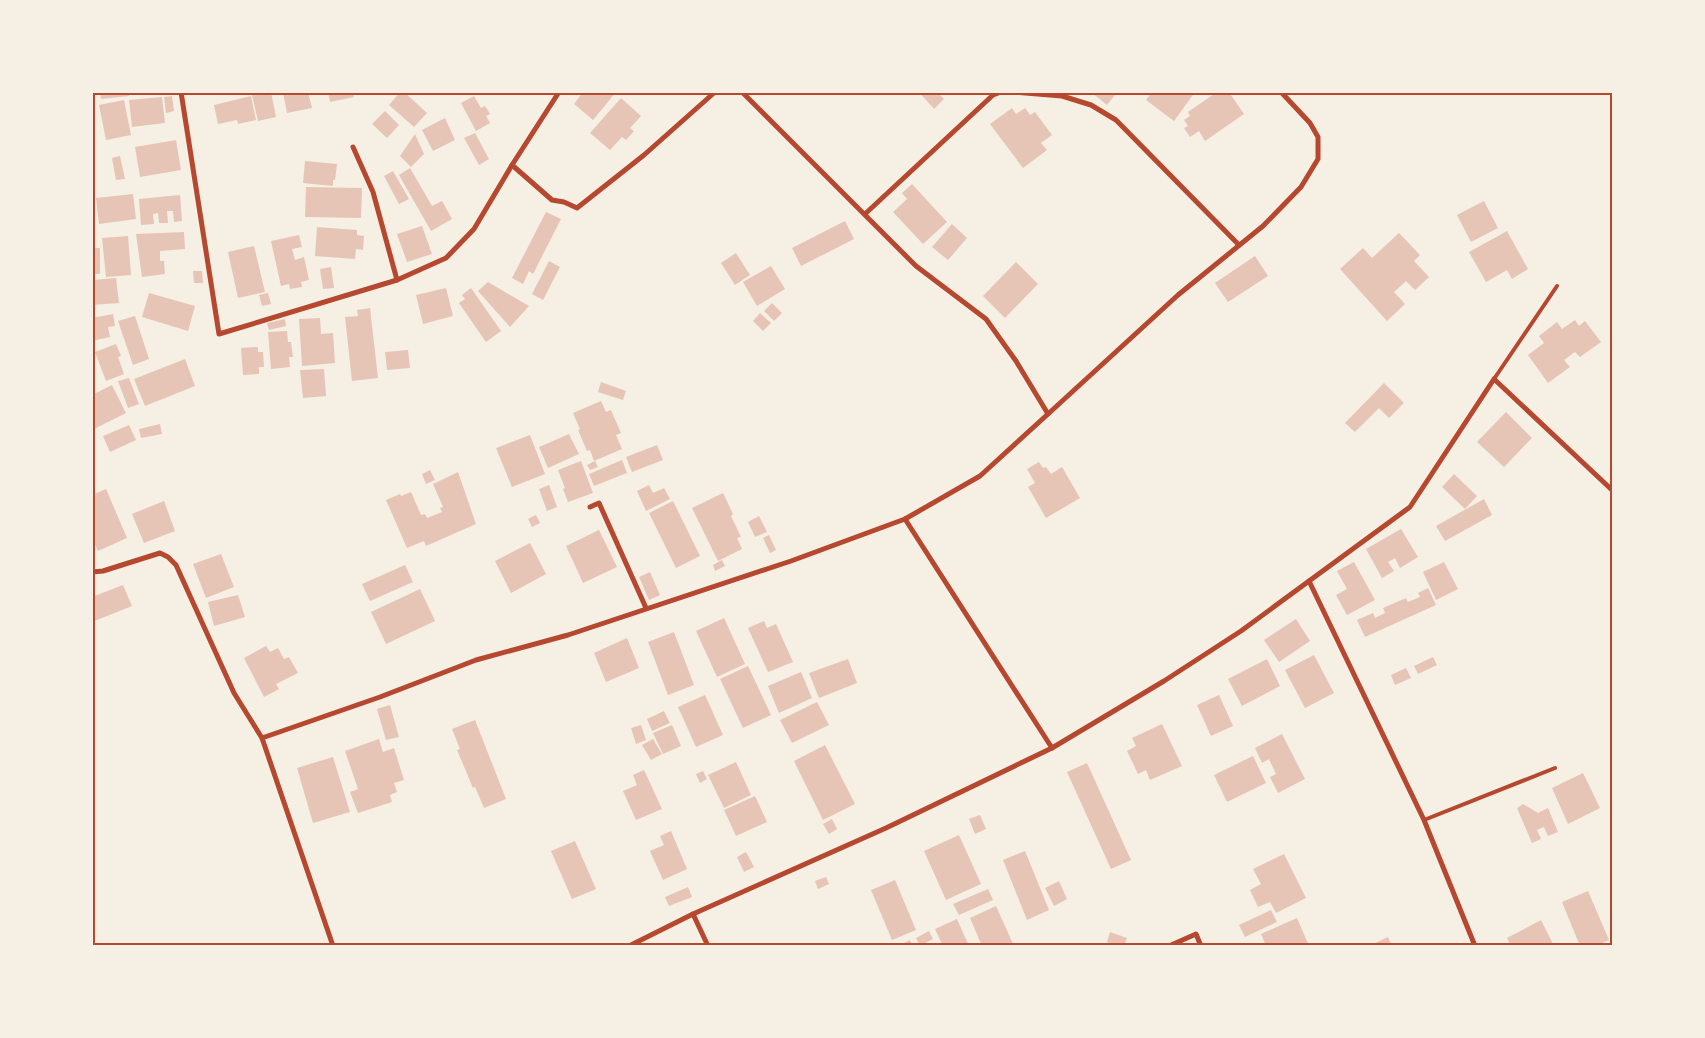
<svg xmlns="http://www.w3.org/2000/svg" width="1705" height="1038" font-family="Inter,sans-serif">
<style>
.building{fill:#e6c5b7}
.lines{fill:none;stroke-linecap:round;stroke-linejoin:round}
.service{stroke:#b5482f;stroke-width:4}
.minor{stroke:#b5482f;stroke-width:5}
.neatline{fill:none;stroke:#b5482f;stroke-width:2}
</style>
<rect width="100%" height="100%" fill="#f6efe4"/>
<!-- building -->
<g class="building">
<path d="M100,92h28l1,4 -28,3z"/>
<path d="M265,92h6l5,25 -18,4 -6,-26z"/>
<path d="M283,92h25l4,16 -25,5z"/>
<path d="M328,92h25l1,5 -24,5z"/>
<path d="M400,92h4l23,21 -13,14 -25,-22z"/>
<path d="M583,92h33l-23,28 -19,-16z"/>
<path d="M919,92h18l7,7 -10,10z"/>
<path d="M1091,92h20l4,3 -8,10z"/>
<path d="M1152,92h43l-21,29 -28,-21z"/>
<path d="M1217,92h12l15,22 -39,27 -6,-10 -9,6 -6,-9 4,-2 -4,-6 6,-4 -2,-4z"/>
<path d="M172,96l2,15 -8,2 -2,-16z"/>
<path d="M251,96l5,24 -18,4 -1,-4 -19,4 -4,-19z"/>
<path d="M474,96l7,12 4,-2 5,8 -4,2 4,7 -14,8 -15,-28z"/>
<path d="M162,97l3,26 -33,4 -3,-27z"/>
<path d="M621,98l20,18 -11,12 4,3 -8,9 -4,-3 -12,13 -20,-17z"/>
<path d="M124,100l7,35 -25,5 -7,-35z"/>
<path d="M1012,108l4,6 9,-6 5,7 5,-3 17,23 -11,8 6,7 -24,18 -33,-44z"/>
<path d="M385,111l14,14 -12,13 -15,-14z"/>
<path d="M445,118l10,22 -22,11 -11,-21z"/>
<path d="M475,133l14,26 -10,6 -15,-27z"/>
<path d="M415,134l9,20 -13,13 -11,-11z"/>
<path d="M176,140l5,30 -41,7 -5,-30z"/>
<path d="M120,156l5,23 -9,1 -4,-22z"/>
<path d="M305,161l32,3 -2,16h-2v6l-30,-3z"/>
<path d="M410,168l22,38 10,-5 10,18 -21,12 -32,-56z"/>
<path d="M393,171l16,28 -10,5 -15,-28z"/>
<path d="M912,184l35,38 -24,22 -30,-32 14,-13 -5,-6z"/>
<path d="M306,187l56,1 -1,30 -56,-1z"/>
<path d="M133,194l3,25 -37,5 -3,-26z"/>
<path d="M180,195l2,26 -8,1 -1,-11h-6l1,12h-9l-1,-10 -5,1 1,10 -13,1 -2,-26z"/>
<path d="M1484,201l14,27 -27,14 -14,-27z"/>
<path d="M546,212l15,7 -28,55 -4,-3 -6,13 -11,-6z"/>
<path d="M845,221l9,18 -53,27 -9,-18z"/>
<path d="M952,224l15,14 -19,22 -16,-13z"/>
<path d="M422,226l10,28 -25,8 -10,-28z"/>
<path d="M317,227l40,3v5l7,1 -1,14 -7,-1 -1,10 -40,-3z"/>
<path d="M1507,231l21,38 -16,10 -5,-9 -21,12 -17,-30z"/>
<path d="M184,232l1,17 -25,2v10h4l1,13 -23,3 -6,-43z"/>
<path d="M1399,233l21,22 -6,6 15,16 -14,13 -9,-9 -12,11 11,12 -18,17 -47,-52 23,-21 9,10z"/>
<path d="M299,235l3,12 -10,2 3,11 9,-3 5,23 -8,2 1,5 -12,2 -1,-5 -8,2 -10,-45z"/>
<path d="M128,236l3,39 -25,2 -4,-39z"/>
<path d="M254,246l11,46 -27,6 -10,-46z"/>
<rect x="92" y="248" width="8" height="26"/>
<path d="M736,253l14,22 -15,10 -14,-22z"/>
<path d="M1255,256l13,20 -40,26 -13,-19z"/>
<path d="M549,261l11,6 -17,33 -11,-6z"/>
<path d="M1016,262l22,22 -33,34 -22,-22z"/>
<path d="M771,266l14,23 -28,17 -14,-24z"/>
<path d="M331,267l3,21 -11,1 -3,-20z"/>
<path d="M193,271h9l1,12h-9z"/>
<path d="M116,278l3,25 -27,2v-25z"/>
<path d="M488,282l41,24 -19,21 -32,-36z"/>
<path d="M446,288l7,28 -30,8 -7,-29z"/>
<path d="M471,288l30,43 -15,11 -27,-39 6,-4 -3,-4z"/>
<path d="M149,293l46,13 -7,25 -46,-14z"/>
<path d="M268,293l3,11 -9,2 -3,-11z"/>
<path d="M772,303l10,10 -8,8 -10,-10z"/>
<path d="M370,308l8,70 -26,3 -7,-64 13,-1 -1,-6z"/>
<path d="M760,313l11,10 -8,8 -10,-10z"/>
<path d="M113,314l2,12 -7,1 2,10 -18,4v-23z"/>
<path d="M135,316l14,43 -16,6 -15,-44z"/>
<path d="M320,318l1,16 12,-1 2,30 -33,3 -3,-47z"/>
<path d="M285,319l1,7 -17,4 -2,-7z"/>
<path d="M1575,320l4,6 6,-5 16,21 -21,15 -5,-5 -11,8 6,7 -22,16 -20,-28 16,-12 -5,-7 18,-14 5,7z"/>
<path d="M287,331l1,11h3l2,15h-4l1,10 -19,2 -3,-37z"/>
<path d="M116,344l5,12 -3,1 6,17 -18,7 -11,-29z"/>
<path d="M258,347v5h5l1,15h-5v7l-16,1 -2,-27z"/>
<path d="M408,350l2,18 -23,2 -2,-18z"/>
<path d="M185,359l10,27 -50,20 -11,-27z"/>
<path d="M324,369l2,27 -23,2 -3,-28z"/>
<path d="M129,378l10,26 -11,4 -10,-27z"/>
<path d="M601,382l25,9 -3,9 -25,-8z"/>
<path d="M1384,383l20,20 -15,15 -10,-10 -24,24 -10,-9z"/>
<path d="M112,385l14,28 -34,17v-35z"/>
<path d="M601,401l5,11 5,-2 10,23 -5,2 6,14 -28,12 -4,-11 -3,1 -9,-21 2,-1 -7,-16z"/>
<path d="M1506,412l26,26 -28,29 -27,-25z"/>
<path d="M160,424l2,10 -21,4 -2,-9z"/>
<path d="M129,425l7,15 -26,12 -7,-16z"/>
<path d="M569,434l10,20 -31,14 -9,-21z"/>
<path d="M530,435l15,39 -33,13 -16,-39z"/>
<path d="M657,445l6,15 -31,12 -6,-15z"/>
<path d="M622,460l5,13 -33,13 -5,-12z"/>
<path d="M581,461l12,32 -25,9 -5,-13 2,-1 -7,-18z"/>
<path d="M595,461l3,6 -8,3 -3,-5z"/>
<path d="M1039,462l4,6 3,-1 5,7 11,-7 18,31 -34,20 -18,-31 7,-4 -8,-14z"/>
<path d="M430,470l5,10 -9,4 -4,-10z"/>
<path d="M458,472l18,52 -50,22 -2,-5 -17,7 -21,-48 14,-6 1,2 10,-4 10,23 4,-1 2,4 15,-6 -2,-4 3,-1 -10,-23z"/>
<path d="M1454,474l23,22 -12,13 -23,-22z"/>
<path d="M549,485l8,22 -10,4 -8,-22z"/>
<path d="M649,485l4,8 11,-5 6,11 -24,12 -9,-20z"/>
<path d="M106,489l21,49 -29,13 -6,-14v-42z"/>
<path d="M723,493l10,21 -2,2 10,21 -4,1 5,11 -24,12 -26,-53z"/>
<path d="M1484,499l8,16 -47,26 -9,-15z"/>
<path d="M164,501l11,30 -31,12 -12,-29z"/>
<path d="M673,501l27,55 -24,12 -27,-55z"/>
<path d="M536,515l4,8 -8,4 -4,-8z"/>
<path d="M759,516l8,16 -12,5 -7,-15z"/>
<path d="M1401,529l17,28 -18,11 -5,-10 -7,4 6,9 -12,7 -16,-29z"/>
<path d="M599,530l18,37 -34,16 -17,-37z"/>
<path d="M769,535l7,15 -6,3 -7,-15z"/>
<path d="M530,543l16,31 -35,19 -16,-32z"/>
<path d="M221,554l13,33 -28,11 -13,-34z"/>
<path d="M722,560l3,6 -10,5 -2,-6z"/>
<path d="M1354,562l21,38 -28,15 -11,-20 11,-6 -10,-18z"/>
<path d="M1444,562l14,27 -22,11 -13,-28z"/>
<path d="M405,565l8,17 -43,19 -8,-17z"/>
<path d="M650,572l10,23 -11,5 -10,-23z"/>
<path d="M123,585l9,21 -40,16v-25z"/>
<path d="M1428,588l8,17 -71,32 -8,-17 16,-7 2,5 10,-5 -2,-5 23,-10 2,4 12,-5 -2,-4z"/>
<path d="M420,589l15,32 -49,23 -15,-32z"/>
<path d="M238,595l7,22 -31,9 -6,-24z"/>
<path d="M724,618l21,46 -28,13 -21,-46z"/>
<path d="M1296,619l14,22 -31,21 -15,-22z"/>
<path d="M764,621l3,7 9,-4 17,38 -25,10 -20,-44z"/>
<path d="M674,632l20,53 -26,10 -20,-53z"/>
<path d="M627,638l12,30 -33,14 -12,-29z"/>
<path d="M266,646l4,6 8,-4 6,11 5,-2 9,16 -22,11 3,5 -15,8 -20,-39z"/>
<path d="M1314,655l20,38 -29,15 -20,-38z"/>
<path d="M1433,657l4,8 -19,9 -4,-8z"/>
<path d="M848,659l9,24 -38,15 -10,-25z"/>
<path d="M1267,659l13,27 -38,20 -14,-27z"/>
<path d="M748,666l23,49 -28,13 -23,-49z"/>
<path d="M1406,668l5,10 -16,7 -4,-10z"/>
<path d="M801,672l11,26 -33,15 -11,-27z"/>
<path d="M705,695l18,40 -27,12 -18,-40z"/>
<path d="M1219,695l14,31 -22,10 -14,-31z"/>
<path d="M817,702l12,23 -37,18 -12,-23z"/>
<path d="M390,705l9,32 -13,3 -9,-31z"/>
<path d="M664,711l6,12 -18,8 -5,-12z"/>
<path d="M475,720l31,79 -22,9 -9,-21 -2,1 -16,-38 3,-1 -8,-20z"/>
<path d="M1162,724l20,42 -32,14 -4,-10 -8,4 -11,-23 9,-5 -4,-8z"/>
<path d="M641,725l5,15 -10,4 -5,-16z"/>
<path d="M672,725l9,21 -18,8 -10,-21z"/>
<path d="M1282,734l23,45 -27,14 -8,-16 6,-3 -7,-15 -7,4 -7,-15z"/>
<path d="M379,739l4,13 11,-4 10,32 -10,3 3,9 -7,3 2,7 -34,11 -8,-21 8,-3 -13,-38z"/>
<path d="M653,739l9,15 -11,6 -9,-15z"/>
<path d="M825,745l30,59 -32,16 -29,-59z"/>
<path d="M1253,756l13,27 -39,19 -13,-27z"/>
<path d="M333,757l17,55 -37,11 -16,-55z"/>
<path d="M736,762l15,33 -27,13 -16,-33z"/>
<path d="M1087,763l44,97 -20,9 -44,-97z"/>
<path d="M644,770l18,39 -26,11 -13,-29 14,-6 -4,-10z"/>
<path d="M703,771l4,8 -7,4 -4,-9z"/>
<path d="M1583,773l17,35 -32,16 -16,-36z"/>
<path d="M755,796l12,26 -31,14 -12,-26z"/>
<path d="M1523,804l15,9 10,-5 10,24 -10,4 -4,-9 -7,3 4,9 -9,4 -15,-35z"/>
<path d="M980,815l6,14 -11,5 -6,-15z"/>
<path d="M832,819l5,10 -8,5 -6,-10z"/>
<path d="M671,831l16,38 -24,11 -13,-29 14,-6 -4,-9z"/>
<path d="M959,835l22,49 -35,16 -22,-49z"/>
<path d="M575,841l21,48 -24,10 -21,-48z"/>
<path d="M1025,851l24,59 -22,10 -24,-60z"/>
<path d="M746,852l8,15 -10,5 -7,-15z"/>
<path d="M1284,854l22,44 -30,15 -6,-11 -12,5 -8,-17 11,-6 -8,-15z"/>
<path d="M826,877l3,7 -11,5 -3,-8z"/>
<path d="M895,880l21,50 -24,10 -21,-50z"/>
<path d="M1059,881l8,18 -13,7 -9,-18z"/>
<path d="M688,887l4,10 -23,9 -4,-9z"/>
<path d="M988,889l5,11 -34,15 -6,-11z"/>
<path d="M1588,891l21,49 -14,6h-15l-18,-44z"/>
<path d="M996,906l18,40h-32l-12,-28z"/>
<path d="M1271,910l6,12 -32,15 -6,-12z"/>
<path d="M1297,918l12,28h-43l-5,-12z"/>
<path d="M957,919l12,27h-26l-8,-17z"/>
<path d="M1541,920l13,26h-43l-4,-8z"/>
<path d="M929,931l4,8 -13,7 -4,-8z"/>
<path d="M1110,932l17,6 -3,8h-6l-11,-4z"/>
<path d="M1388,937l4,9h-23z"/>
<path d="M910,940l3,6h-15z"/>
</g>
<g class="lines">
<!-- service -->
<g class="service">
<path d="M1494,379l63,-93"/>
<path d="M1424,820l131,-52"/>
</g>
<!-- minor -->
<g class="minor">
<path d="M181,92l38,242 178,-54 49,-22 28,-29 38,-64 47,-73"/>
<path d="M1014,92l48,4 29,9 25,15 123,125"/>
<path d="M353,147l20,45 24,88"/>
<path d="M512,165l40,35 12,2 13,6 67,-53 71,-63"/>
<path d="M865,214l128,-119 8,-3"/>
<path d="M1048,414l130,-119 85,-69 38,-39 17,-28v-22l-8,-14 -29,-31"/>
<path d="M590,507l9,-4 47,105"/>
<path d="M92,572l11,-1 57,-18 8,4 8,8 58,128 28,45 118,-41 96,-37 92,-25 223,-74 114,-42 75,-43 68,-62 -32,-53 -30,-42 -70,-53 -174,-174"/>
<path d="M1309,581l115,239 51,126"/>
<path d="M262,738l71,208"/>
<path d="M1052,748l112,-67 77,-50 169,-124 84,-128 118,111"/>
<path d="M693,914l15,32"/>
<path d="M629,946l64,-32 193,-86 166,-80 -147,-229"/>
<path d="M1169,946l27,-12 5,12"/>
</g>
</g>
<!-- border -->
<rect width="1705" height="1038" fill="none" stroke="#f6efe4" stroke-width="188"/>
<rect x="94" y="94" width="1517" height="850" class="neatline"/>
</svg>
